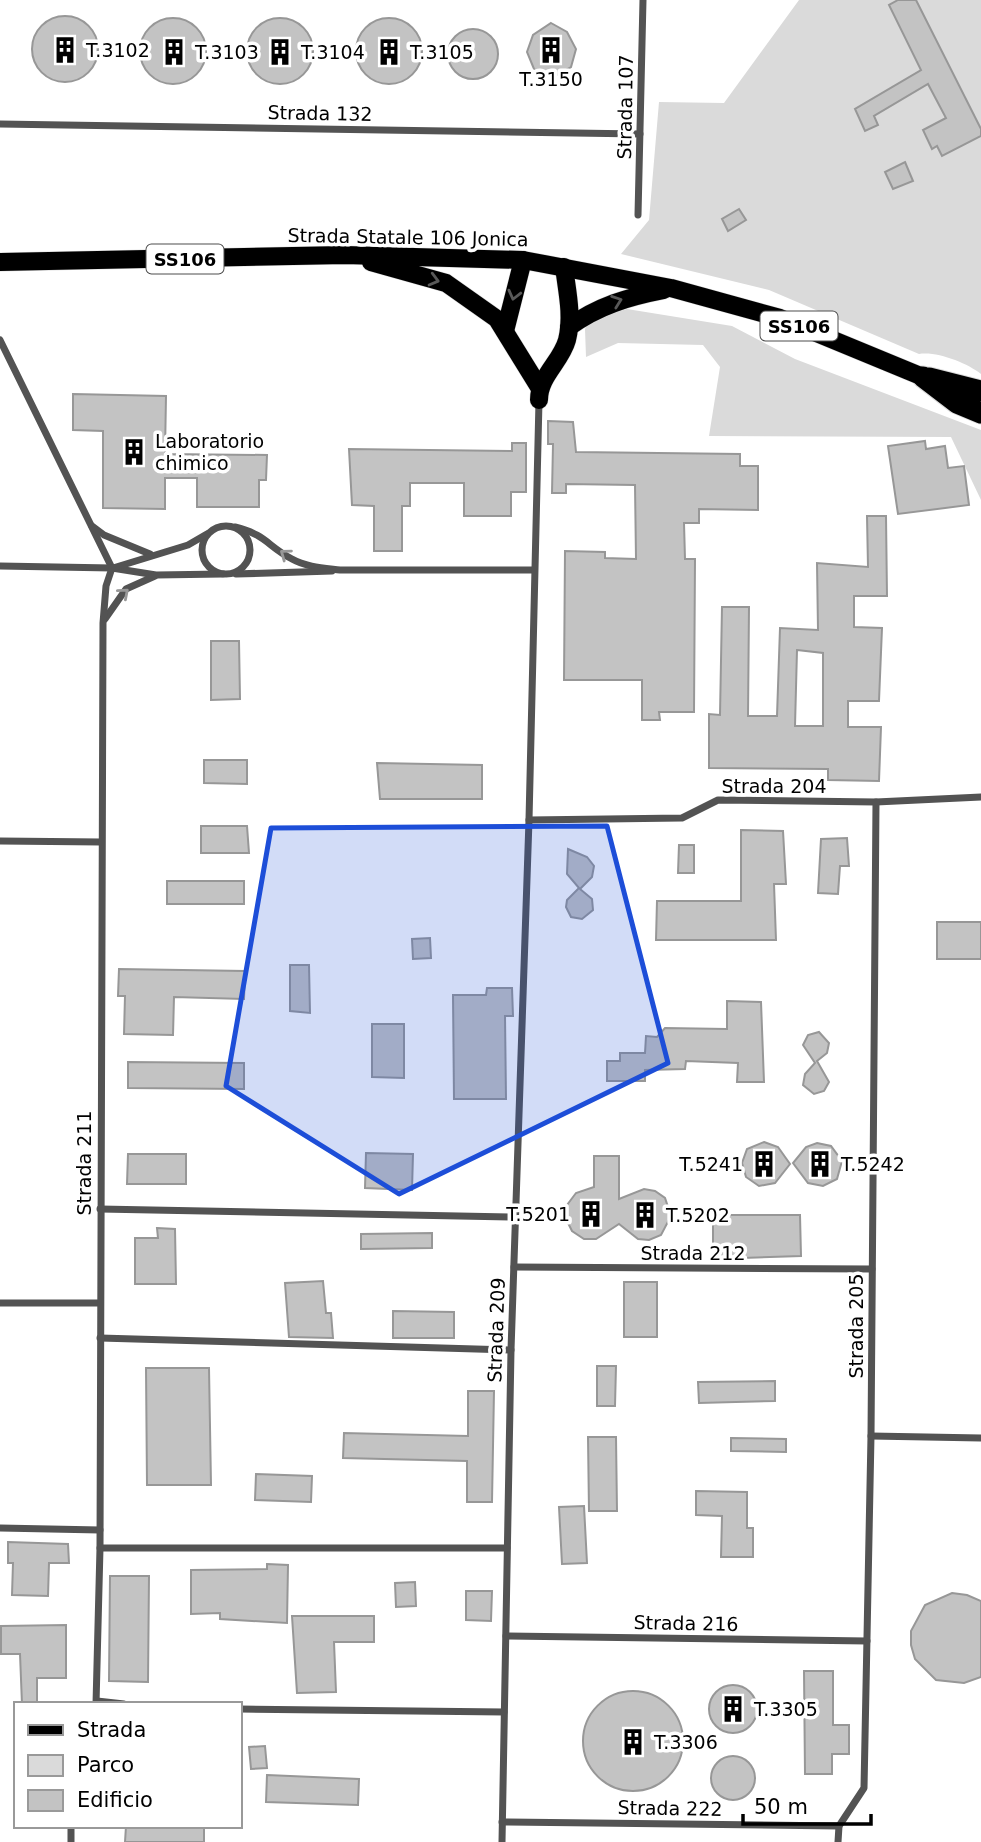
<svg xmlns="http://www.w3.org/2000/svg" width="981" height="1842" font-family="'DejaVu Sans',sans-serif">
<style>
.green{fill:#dadada}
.building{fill:#c3c3c3;stroke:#979797;stroke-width:2;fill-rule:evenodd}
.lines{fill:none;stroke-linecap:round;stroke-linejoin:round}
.primary-casing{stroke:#dbdbdb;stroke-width:19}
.highway-casing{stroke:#dbdbdb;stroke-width:23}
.lane{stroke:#535353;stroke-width:7}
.primary{stroke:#000;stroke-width:18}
.highway{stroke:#000;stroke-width:21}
.oneway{stroke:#595959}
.oneway2{stroke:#989898}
.marked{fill:#1d4ed8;fill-opacity:0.2;stroke:#1d4ed8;stroke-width:5;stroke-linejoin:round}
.labels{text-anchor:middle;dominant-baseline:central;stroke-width:7;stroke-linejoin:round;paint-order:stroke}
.shield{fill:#fff;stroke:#4c4c4c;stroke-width:2}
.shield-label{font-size:18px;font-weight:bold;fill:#000}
.poi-label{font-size:19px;fill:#000;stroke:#fff;text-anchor:start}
.street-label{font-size:19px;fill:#000;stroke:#fff}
</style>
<rect width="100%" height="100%" fill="#fff"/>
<!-- green -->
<g class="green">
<path d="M799,0h182v374c-14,-11 -44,-23 -62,-20l-150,-64 -148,-36 28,-34 10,-118 65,1z"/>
<path d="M627,309l105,17 63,33 186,71v70l-30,-63 -242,-1 11,-69 -17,-22 -85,-2 -32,14 -1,-28 5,-10z"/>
</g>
<!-- building -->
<g class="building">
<path d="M898,0h18l65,129v7l-39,20 -5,-10 -5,3 -9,-19 23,-12 -18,-34 -54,32 4,9 -13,6 -10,-22 66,-39 -32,-65z"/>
<circle cx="65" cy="49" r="33"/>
<circle cx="389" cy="51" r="33"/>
<circle cx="280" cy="51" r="33"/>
<circle cx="173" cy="51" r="33"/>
<path d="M551,23l16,9 9,17 -5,18 -16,9 -11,-1 -10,-6 -7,-17 6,-17z"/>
<circle cx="473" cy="54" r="25"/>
<path d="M905,162l8,19 -20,8 -8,-17z"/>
<path d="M739,209l7,11 -18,11 -6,-12z"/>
<path d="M73,394l93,2 -1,58 102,1 -1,25h-7v27h-62v-29h-32v31l-62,-1v-77l-30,-1z"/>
<path d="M548,421l25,1 3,30 164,2v12h18v44l-59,-1v14h-15l1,36h10l-1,153h-35l1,8h-18v-40h-78l1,-129 40,1v6l31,1 -1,-74 -69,-1v9h-14l1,-49h-5z"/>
<path d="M925,441l1,8 19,-3 3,22 16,-2 5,39 -71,9 -10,-68z"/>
<path d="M512,443h14v49h-15v24h-47v-33h-54v23h-8v45h-28v-45l-22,-1 -3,-56 163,2z"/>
<path d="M867,516h19l1,80h-33v31l28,1 -3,73h-31v26h33l-2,54 -51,-1v-11l-119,-1v-54l11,1 2,-108h27l-1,109h29l3,-88 38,2 -1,-67 51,4zM797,650l26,3v73h-28z"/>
<path d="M211,641h28l1,58 -29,1z"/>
<path d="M204,760h43v24l-43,-1z"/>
<path d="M377,763l105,2v34h-102z"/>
<path d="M201,826h46l2,27h-48z"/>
<path d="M741,830l42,1 3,53h-12l2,56h-120l1,-39h84z"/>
<path d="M847,838l2,28h-9l-2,28 -20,-1 3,-54z"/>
<path d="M679,845h15v28h-16z"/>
<path d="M568,849l19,8 7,9 -2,11 -12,12 12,10 1,11 -11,9 -11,-2 -5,-10 1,-7 12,-12 -12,-14z"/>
<rect x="167" y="881" width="77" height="23"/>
<rect x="937" y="922" width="44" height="37"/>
<path d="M430,938l1,20 -18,1 -1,-20z"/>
<path d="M290,965h19l1,48 -20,-2z"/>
<path d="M119,969l126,2 -1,28 -70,-2 -1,38 -49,-1 1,-38h-7z"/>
<path d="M487,988h25l1,28h-8l1,83h-52l-1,-104h33z"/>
<path d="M727,1001l34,1 3,80h-27l1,-19 -52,-2 -1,8 -40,1v11h-38v-20h13v-8h25l1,-17 11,1 8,-9 62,1z"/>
<path d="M372,1024h32v54l-32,-1z"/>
<path d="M819,1032l10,11 -2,10 -10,8 12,21 -5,9 -10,3 -11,-9 2,-11 10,-11 -12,-18 5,-10z"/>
<path d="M128,1062l116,1v26l-116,-1z"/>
<path d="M764,1142l14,5 12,17 -15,19 -16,3 -13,-9 -4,-14 5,-14z"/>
<path d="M817,1143l14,3 11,15 -5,18 -14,7 -15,-3 -15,-20 13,-16z"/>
<path d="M366,1153l47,1 -1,36 -47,-2z"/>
<path d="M128,1154h58v30h-59z"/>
<path d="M594,1156h25v43l25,-10 11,2 10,7 6,18 -10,19 -12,5 -11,-1 -19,-15 -23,15h-12l-12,-8 -5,-10v-16l9,-12 18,-6z"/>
<path d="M713,1215h87l1,41 -88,3z"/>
<path d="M157,1228l18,1 1,55h-41v-46h23z"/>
<path d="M432,1233v15l-71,1v-15z"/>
<path d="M323,1281l3,32h5l2,25 -44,-1 -4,-54z"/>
<rect x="624" y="1282" width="33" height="55"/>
<path d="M393,1311l61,1v26h-61z"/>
<path d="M597,1366h19l-1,40h-18z"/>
<path d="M146,1368h63l2,117h-64z"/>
<path d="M775,1381v20l-76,2 -1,-21z"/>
<path d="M468,1391h26l-2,111h-25v-41l-124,-3 1,-25 124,3z"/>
<path d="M588,1437h28l1,74h-28z"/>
<path d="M731,1438l55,1v13l-55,-1z"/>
<path d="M256,1474l56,2 -1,26 -56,-2z"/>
<path d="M696,1491l51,1v36h6v29h-32l1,-41 -26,-1z"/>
<path d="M584,1506l3,57 -25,1 -3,-57z"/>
<path d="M8,1542l60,2 1,19h-20l-1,33 -36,-1 1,-32h-5z"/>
<path d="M267,1564l21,1 -1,58 -67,-4v-6l-29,1v-44l76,-1z"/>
<path d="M110,1576h39l-1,106 -39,-1z"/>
<path d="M415,1582l1,24 -20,1 -1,-24z"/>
<path d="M466,1591h26l-1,30 -25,-1z"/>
<path d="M952,1593l15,2 14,6v76l-17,6 -28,-3 -21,-21 -4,-14v-14l14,-26z"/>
<path d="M292,1616h82v26h-40l2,50 -39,1z"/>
<path d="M66,1625v53h-29v26h-15l-2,-50h-19v-28z"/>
<path d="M804,1671h29v54h16v29h-17v20h-27z"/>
<circle cx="733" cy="1709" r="24"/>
<circle cx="633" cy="1741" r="50"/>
<path d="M265,1746l2,22 -16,1 -2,-22z"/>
<circle cx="733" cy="1778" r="22"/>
<path d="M267,1775l92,4 -1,26 -92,-3z"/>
<path d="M126,1826l78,2v14h-79z"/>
</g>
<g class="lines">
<defs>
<g id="primary">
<path d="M0,262l345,-7 178,5 148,28 109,30 143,59"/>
<path d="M371,262l75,21 51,36 42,68"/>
<path d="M569,327c29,-21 59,-30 95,-37"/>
<path d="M505,331l18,-71"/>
<path d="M539,400c0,-24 22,-38 28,-60 6,-24 0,-49 -3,-73"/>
</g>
<g id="highway">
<path d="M923,377l34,26 24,10"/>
<path d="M929,378l52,13"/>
</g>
</defs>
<!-- primary casing -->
<use href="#primary" class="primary-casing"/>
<!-- highway casing -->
<use href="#highway" class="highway-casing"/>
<!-- lane -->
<g class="lane">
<path d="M0,124l640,10"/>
<path d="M638,215l5,-215"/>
<path d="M0,340l112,228"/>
<path d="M92,526l12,9 46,19"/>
<circle cx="226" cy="550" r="24"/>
<path d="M235,527c32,8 32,19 57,32 14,8 32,9 48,11h194"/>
<path d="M0,566l112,2 44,7 67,-1"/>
<path d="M113,568l75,-23 19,-11"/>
<path d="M236,574l96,-3"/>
<path d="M105,619l21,-30 29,-13"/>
<path d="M529,820l153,-2 36,-18 158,2 105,-5"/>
<path d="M0,841l101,1"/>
<path d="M100,1209l416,8"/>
<path d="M514,1267l358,2"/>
<path d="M0,1303h100"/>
<path d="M100,1338l411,12"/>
<path d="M871,1436l110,2"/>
<path d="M0,1528l100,2"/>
<path d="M100,1548h407"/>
<path d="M506,1636l361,5"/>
<path d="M97,1701l27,3"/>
<path d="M96,1704l4,-156 3,-925 3,-37 6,-18"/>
<path d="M240,1709l264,3"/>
<path d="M502,1822l337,4"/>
<path d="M71,1842v-16"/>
<path d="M502,1842l9,-492 18,-530 10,-419"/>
<path d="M838,1842l1,-16 25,-38 7,-352 5,-634"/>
</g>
<!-- primary -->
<use href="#primary" class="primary"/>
<!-- highway -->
<use href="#highway" class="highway"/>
</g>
<!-- one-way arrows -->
<defs><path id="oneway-chevron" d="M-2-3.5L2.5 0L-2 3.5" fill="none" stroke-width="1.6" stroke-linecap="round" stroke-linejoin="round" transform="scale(1.75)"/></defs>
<g class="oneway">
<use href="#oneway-chevron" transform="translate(434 280) rotate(15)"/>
<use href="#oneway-chevron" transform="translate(514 295) rotate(104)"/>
<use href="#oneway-chevron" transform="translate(617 301) rotate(-20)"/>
</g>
<g class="oneway2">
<use href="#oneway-chevron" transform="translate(285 554) rotate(-144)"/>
<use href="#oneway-chevron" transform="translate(124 593) rotate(-41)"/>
</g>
<!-- marked area -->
<path class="marked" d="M607,826l61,237 -269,131 -173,-108 45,-258z"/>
<!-- icons -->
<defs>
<symbol id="building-bare" viewBox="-9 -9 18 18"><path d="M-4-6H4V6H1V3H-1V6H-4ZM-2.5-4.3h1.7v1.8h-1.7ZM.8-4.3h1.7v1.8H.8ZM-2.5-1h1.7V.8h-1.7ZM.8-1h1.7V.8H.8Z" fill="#000" stroke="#fff" stroke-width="2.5" paint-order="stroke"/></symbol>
</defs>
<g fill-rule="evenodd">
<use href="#building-bare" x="46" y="31" width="38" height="38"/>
<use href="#building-bare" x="532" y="31" width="38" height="38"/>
<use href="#building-bare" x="155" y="33" width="38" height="38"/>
<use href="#building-bare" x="261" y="33" width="38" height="38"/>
<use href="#building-bare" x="370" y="33" width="38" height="38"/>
<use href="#building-bare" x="115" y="433" width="38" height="38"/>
<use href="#building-bare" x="745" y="1145" width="38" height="38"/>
<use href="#building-bare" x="801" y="1145" width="38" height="38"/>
<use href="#building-bare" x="572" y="1195" width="38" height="38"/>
<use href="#building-bare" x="626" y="1196" width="38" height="38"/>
<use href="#building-bare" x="714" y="1690" width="38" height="38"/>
<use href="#building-bare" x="614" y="1723" width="38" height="38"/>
</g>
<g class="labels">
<!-- shield labels -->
<g class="shield">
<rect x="146.5" y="244.5" width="77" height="29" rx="5"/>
<rect x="760.5" y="311.5" width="77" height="29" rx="5"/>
</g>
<g class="shield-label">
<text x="185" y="259">SS106</text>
<text x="799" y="326">SS106</text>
</g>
<!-- poi labels -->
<g class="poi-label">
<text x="86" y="50">T.3102</text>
<text x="195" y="52">T.3103</text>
<text x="301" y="52">T.3104</text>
<text x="410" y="52">T.3105</text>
<text x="551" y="79" text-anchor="middle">T.3150</text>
<text x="155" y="441">Laboratorio<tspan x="155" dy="22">chimico</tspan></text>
<text x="743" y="1164" text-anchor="end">T.5241</text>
<text x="841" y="1164">T.5242</text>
<text x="570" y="1214" text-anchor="end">T.5201</text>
<text x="666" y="1215">T.5202</text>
<text x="754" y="1709">T.3305</text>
<text x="654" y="1742">T.3306</text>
</g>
<!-- street labels -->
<g class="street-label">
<text transform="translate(625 107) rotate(-89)">Strada 107</text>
<text transform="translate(320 113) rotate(1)">Strada 132</text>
<text transform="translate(408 237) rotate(1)">Strada Statale 106 Jonica</text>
<text x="774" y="786">Strada 204</text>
<text transform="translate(84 1163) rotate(-90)">Strada 211</text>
<text x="693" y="1253">Strada 212</text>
<text transform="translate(856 1326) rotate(-90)">Strada 205</text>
<text transform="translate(496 1330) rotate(-88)">Strada 209</text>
<text transform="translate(686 1623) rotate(1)">Strada 216</text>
<text transform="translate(670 1808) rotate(1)">Strada 222</text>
</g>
</g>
<!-- legend -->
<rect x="14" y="1702" width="228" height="126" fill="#ffffff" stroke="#999999" stroke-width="2"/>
<rect x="28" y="1725" width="35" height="10" fill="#000000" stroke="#999999" stroke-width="2"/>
<text x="77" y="1737" font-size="21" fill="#000000">Strada</text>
<rect x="28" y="1755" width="35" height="21" fill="#dadada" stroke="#999999" stroke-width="2"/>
<text x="77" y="1772" font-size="21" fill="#000000">Parco</text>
<rect x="28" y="1790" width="35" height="21" fill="#c3c3c3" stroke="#999999" stroke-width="2"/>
<text x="77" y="1807" font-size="21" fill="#000000">Edificio</text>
<!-- scale -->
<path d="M743 1814v10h128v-10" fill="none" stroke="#000000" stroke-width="3.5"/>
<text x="754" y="1814" font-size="21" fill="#000000" stroke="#ffffff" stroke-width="5" paint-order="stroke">50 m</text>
</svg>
